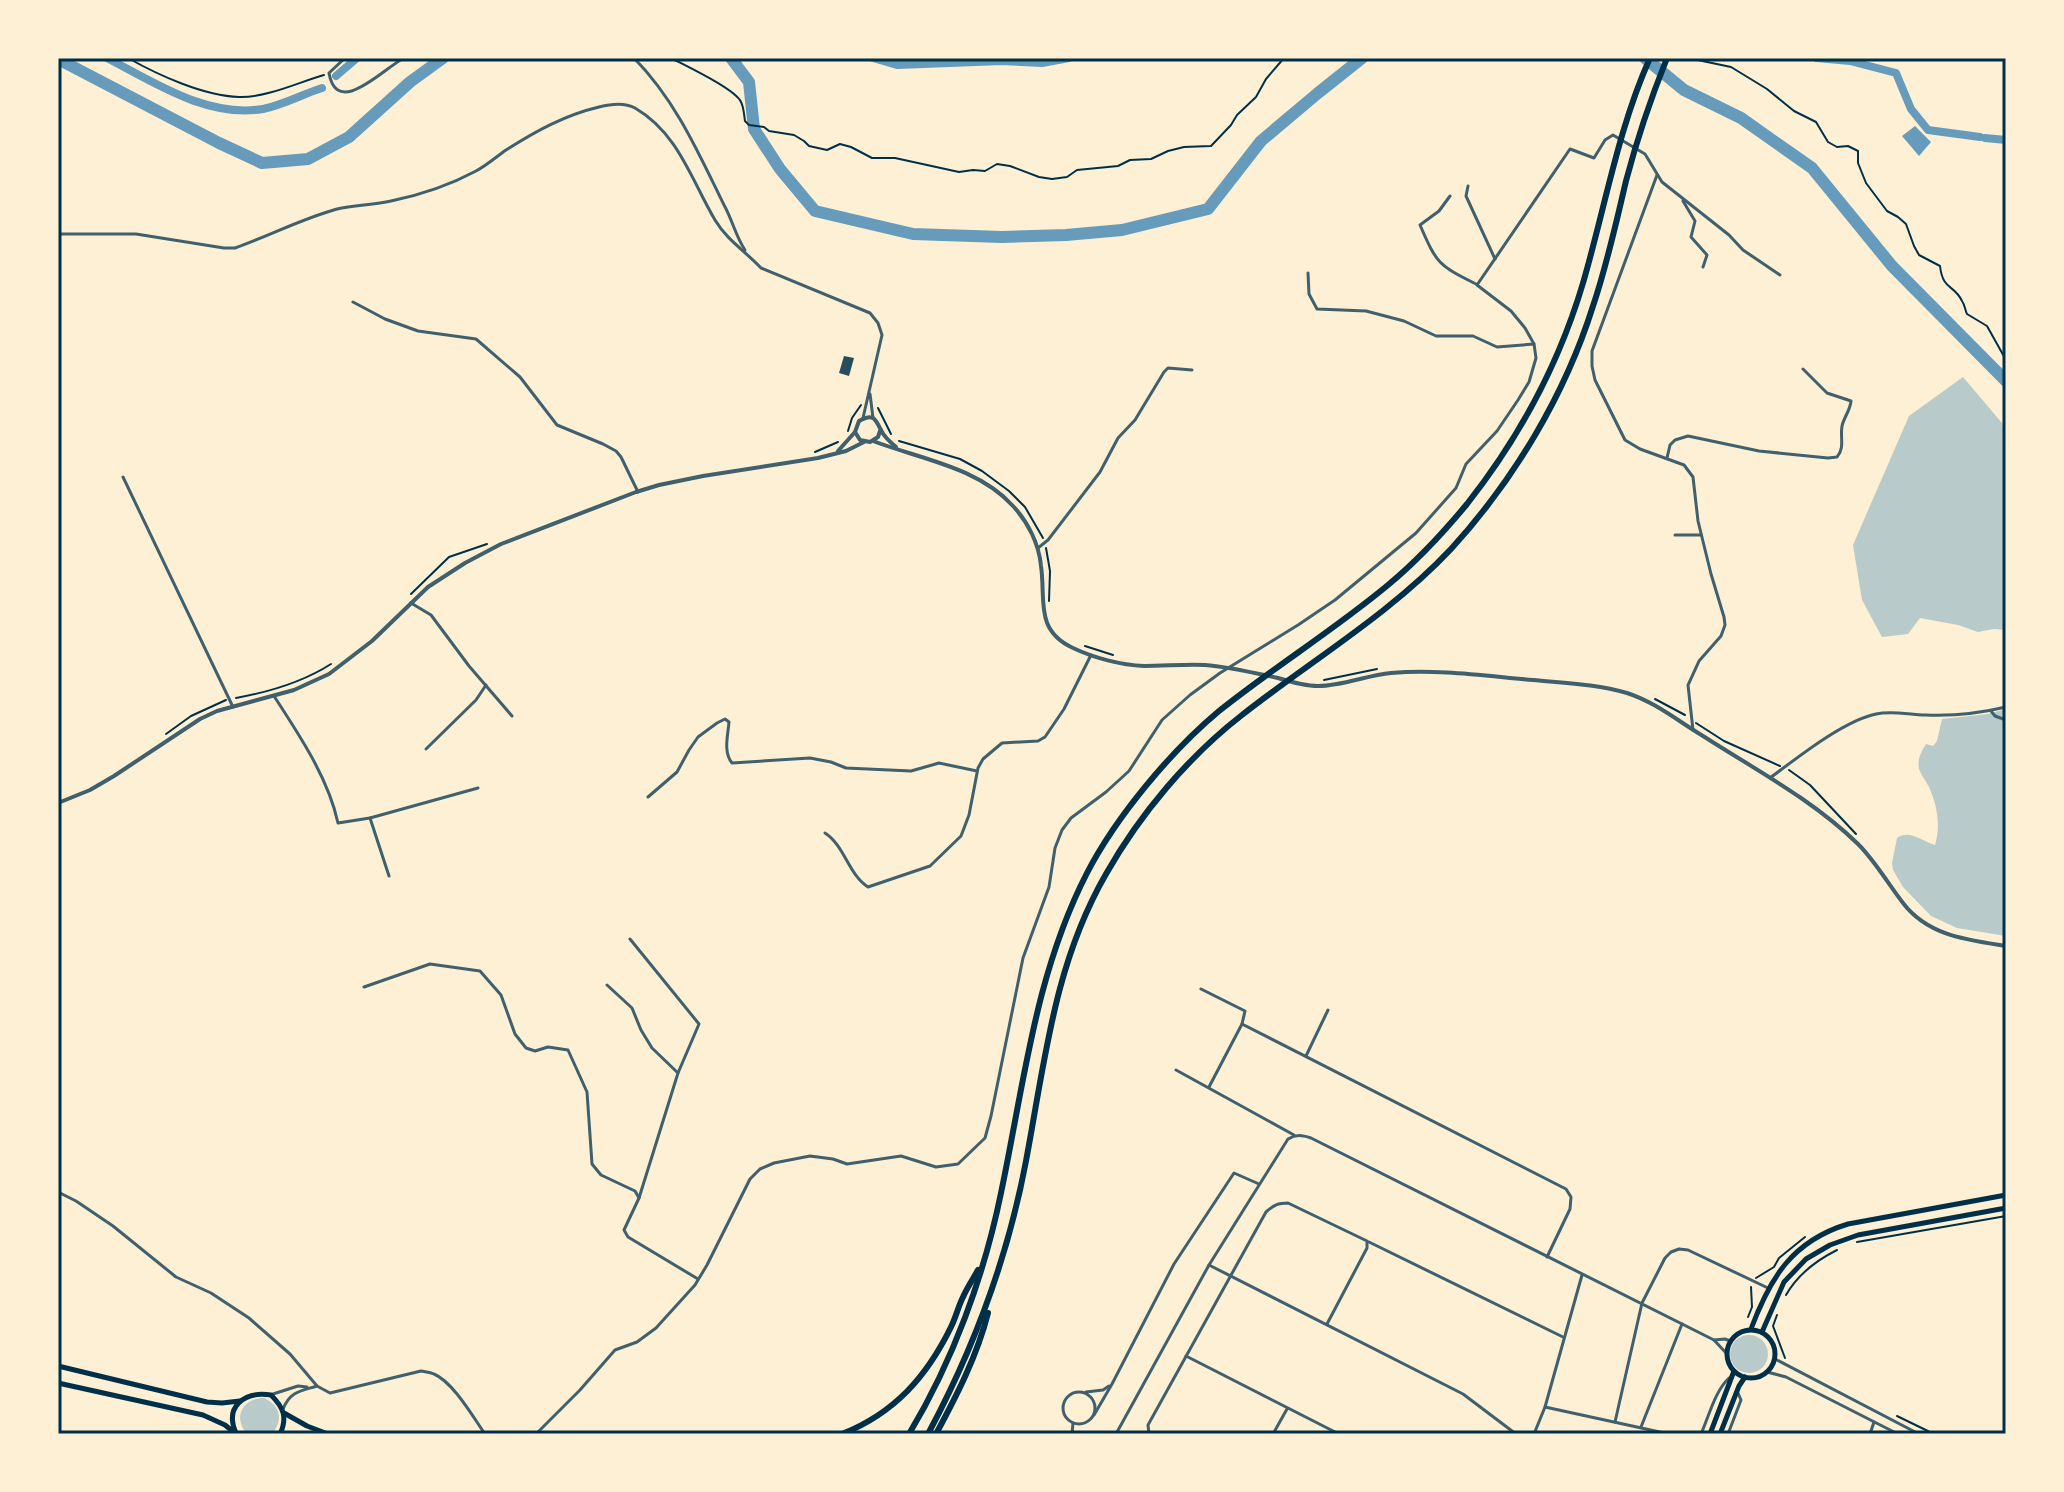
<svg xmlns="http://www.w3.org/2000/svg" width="2064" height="1492" font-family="Manrope,sans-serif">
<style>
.green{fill:#b9caca}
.water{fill:#669bbc}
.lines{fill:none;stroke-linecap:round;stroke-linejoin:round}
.canal{stroke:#669bbc;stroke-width:8}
.river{stroke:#669bbc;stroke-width:12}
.building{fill:#264d5e}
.path{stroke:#003049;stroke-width:2}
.minor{stroke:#3f606c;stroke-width:3}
.tertiary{stroke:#3f606c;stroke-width:4}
.primary{stroke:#003049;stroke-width:5}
.motorway{stroke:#003049;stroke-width:6}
.neatline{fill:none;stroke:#003049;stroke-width:3}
</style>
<rect width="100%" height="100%" fill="#fdf0d5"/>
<!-- green -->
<g class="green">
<path d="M1963,377l39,46 4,17v190l-12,-1 -16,3 -20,-7 -38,-7 -12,16 -26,3 -20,-37 -9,-55 56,-129z"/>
<path d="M2006,709v227l-49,-8 -26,-12 -28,-29 -10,-17 -1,-7 5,-25c12,-9 25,3 38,7 6,-20 2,-40 -6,-58 -3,-6 -8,-12 -10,-18 -2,-9 2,-17 7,-25l7,2 4,-5 5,-22 46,-5z"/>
<circle cx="1749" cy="1354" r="19"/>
<path d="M264,1398c16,7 20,22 8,36h-25c-15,-17 -4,-36 17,-36z"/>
</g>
<!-- water -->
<path class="water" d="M1915,126l16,16 -12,14 -17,-20z"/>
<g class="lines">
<!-- canal -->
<g class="canal">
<path d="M107,58c48,25 100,60 156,51 20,-4 40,-15 59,-21"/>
<path d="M873,58l24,7 105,-4 40,2 27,-5"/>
<path d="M1817,58l33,3 46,12 15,36 17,21 52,7"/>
<path d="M336,76l21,-18"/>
<path d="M1985,138l21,2"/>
</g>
<!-- river -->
<g class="river">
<path d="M731,58l18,24 5,47 26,40 35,42 98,23 89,3 64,-2 56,-5 86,-21 53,-68 57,-48 44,-35"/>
<path d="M1645,58l39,32 57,28 71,50 80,98 114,115"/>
<path d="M58,59l161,84 43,20 46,-4 41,-22 61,-55 33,-24"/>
</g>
</g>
<!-- building -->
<path class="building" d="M844,356l10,2 -5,18 -10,-3z"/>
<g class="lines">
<!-- path -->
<g class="path">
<path d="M128,58c30,17 76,38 111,39 27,1 60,-15 85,-22"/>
<path d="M671,58c15,8 64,31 70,44 3,6 3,13 4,19l4,4 15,2 5,4 25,4 10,6 5,5 18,4 13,-6 11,3 21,11h23l64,14 14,-2 12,1 12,-7 13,2 29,11 13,2 15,-2 10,-7 41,-4 12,-6 21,-1 17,-8 16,-4 27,-1 20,-21 6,-10 19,-18 10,-18 18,-21"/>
<path d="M1688,58l43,9 36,22 27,22 22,11 12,20 9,5 11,-1 10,5v12l8,20 21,28 11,6 8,7 8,22 5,9 21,11c3,25 14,18 22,35 3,4 3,9 5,13l20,12 19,34"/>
<path d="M878,408l13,26"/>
<path d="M848,431l4,-13 9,-13"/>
<path d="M899,441l61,18 22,12 27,20 16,16 18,31"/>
<path d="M815,452l23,-10"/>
<path d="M1046,548l4,23 -1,30"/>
<path d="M411,594l38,-37 38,-13"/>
<path d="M1085,646l28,9"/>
<path d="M1324,680l53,-11"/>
<path d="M236,698c33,-6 67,-16 95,-34"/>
<path d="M1655,699l30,16"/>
<path d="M1696,723l28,18 56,25"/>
<path d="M166,734l25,-18 35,-16"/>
<path d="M1789,770l21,15 46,49"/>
<path d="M1857,1242l149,-26"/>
<path d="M1756,1278l18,-11 5,-9 26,-21"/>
<path d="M1786,1295c12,-21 29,-34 51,-45"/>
<path d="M1777,1315l-4,11 12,32"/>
<path d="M1748,1317l4,-10 -1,-20"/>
<path d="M1897,1416l37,18"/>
</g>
<!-- minor -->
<g class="minor">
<path d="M345,58l-16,15c8,46 55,-5 75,-15"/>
<path d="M634,58c42,43 64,94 90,147 8,14 12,32 21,45"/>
<path d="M1657,175l-65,176v15l3,14 30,60 15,9 44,16 9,12 5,44 13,53 13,43 1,8 -4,11 -22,25 -11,24 5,45"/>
<path d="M1468,186l-2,10 29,63"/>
<path d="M1450,196l-11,15 -19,14c17,39 18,40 56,59"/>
<path d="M1683,201l12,20 -4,16 16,18 -4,12"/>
<path d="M58,234h78l88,14h11c34,-12 66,-29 102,-39 17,-4 36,-4 54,-8 29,-6 59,-16 85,-30 11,-6 20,-14 30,-21 30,-19 59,-35 93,-43 12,-3 25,-5 36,1 43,25 56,71 80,112 12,20 30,31 46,48l109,45 8,10 4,12 -19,83"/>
<path d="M1308,273l1,21 8,15 49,2 38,10 32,15h37l24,11 37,-3"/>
<path d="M353,302l32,17 33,12 58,8 44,38 37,48 46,19 13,7 5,6 17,35"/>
<path d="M870,394l3,24"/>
<path d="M1667,458l3,-13 5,-5 13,-4 71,15 69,7 9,-1c8,-9 3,-20 5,-31 2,-9 8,-15 9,-25l-24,-8 -24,-24"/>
<path d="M123,477l110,230"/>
<path d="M1675,535h26"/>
<path d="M1038,548l10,-8 52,-68 18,-34 17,-18 29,-48 4,-4 24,2"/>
<path d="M411,603l20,12 38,51 43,50"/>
<path d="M274,696c25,39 54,81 64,127l32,-5 19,58"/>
<path d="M1991,711l4,5 11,4"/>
<path d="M426,749l50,-49 10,-15"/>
<path d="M1770,778c27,-20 73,-57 106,-64 17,-4 33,1 50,1 26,1 55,-2 80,-8"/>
<path d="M648,797l29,-25 12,-22 9,-13 19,-14 8,-4 4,3c-1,13 -6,30 3,41l78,-5 21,4 15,6 65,3 28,-8 38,8"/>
<path d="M370,818l108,-30"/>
<path d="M825,833c20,13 23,41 43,54l62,-21 31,-30 8,-21 9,-47 5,-9 19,-16 36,-2 7,-4 19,-28 27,-54"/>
<path d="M630,939l69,85 -21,49"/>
<path d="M607,985l25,23 9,22 11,18 26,25 -39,125"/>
<path d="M364,987l66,-23 50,7 21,24 14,39 11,14 9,3 13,-4 20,3 19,42 5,72 9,11 34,16 4,7 -15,32 4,7 70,42"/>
<path d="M1201,989l44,22 -3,13 324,165 5,8 -1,12 -23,48"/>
<path d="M1306,1056l22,-46"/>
<path d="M1176,1070l118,65"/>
<path d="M1209,1087l33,-63"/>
<path d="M58,1192l18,9 37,25 63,51 35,16 38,25 41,36 27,32 13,7 91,-22c5,1 9,1 13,3 19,8 39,43 51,60"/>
<path d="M1369,1242l194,95"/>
<path d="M1209,1265l254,129 53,40"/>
<path d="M1714,1340l11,-1 5,2"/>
<path d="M1186,1356l153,78"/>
<path d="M1775,1359l144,75"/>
<path d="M1767,1372l19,5 112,57"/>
<circle cx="1079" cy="1408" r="16"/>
<path d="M1086,1392l17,-2 6,-4"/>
<path d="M273,1394l25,-8 9,1"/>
<path d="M1545,1407l124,27"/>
<path d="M283,1409c7,-18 18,-18 34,-23"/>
<path d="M1094,1415l18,-31 62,-120 60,-91 25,11"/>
<path d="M1615,1422l27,-119 23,-45 6,-6 8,-3 9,1 80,38"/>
<path d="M1641,1427l41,-103"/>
<path d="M536,1434l44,-44 35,-40 22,-8 19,-14 39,-43 12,-20 43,-86 10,-10 14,-6 36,-7 23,3 14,5 54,-8 35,11 22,-3 27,-26 6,-22 32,-158 26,-71 6,-39 7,-18 9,-12 35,-26 23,-21 33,-51 28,-25 30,-22 78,-48 37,-25 81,-67 40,-45 10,-24 31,-33 21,-31 11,-18 7,-24 -2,-14 -9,-16 -14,-17 -34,-26 93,-136 24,9 11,-18 8,-5 32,19 17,28 67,53 14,15 37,25"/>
<path d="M1072,1434l1,-11"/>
<path d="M1116,1434l93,-169 79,-126c8,-5 14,-4 23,-1l403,202 13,14"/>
<path d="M1149,1434l-1,-9 118,-213c8,-7 12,-9 22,-9l79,38v7l-40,76"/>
<path d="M1273,1434l14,-25"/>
<path d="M1534,1434l11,-27 37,-132"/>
<path d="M1701,1434c8,-18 14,-43 28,-56"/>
<path d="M1728,1434l13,-34 -3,-7"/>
<path d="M1870,1434l4,-12"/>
</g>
<!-- tertiary -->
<g class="tertiary">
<path d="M855,432l5,8 10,2 8,-5 2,-6"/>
<path d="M873,441c47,18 105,26 140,65 15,16 26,38 28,60 5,33 -7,64 32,82 21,10 48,17 71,18 21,0 41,-2 61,-1 26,2 49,8 73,13 13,4 27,8 40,8 25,0 49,-11 73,-13 47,-4 95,3 142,7 31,3 64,4 94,13 28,9 51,28 76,43 53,34 110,64 155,108 18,18 30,40 45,59 25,33 65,37 103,43"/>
<path d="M838,451l17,-19 4,-11c14,-8 16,-3 22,9 3,7 9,12 15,17"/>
<path d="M58,803l32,-13 24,-14 86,-57 17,-8 77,-21 35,-16 43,-33 56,-54 37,-24 36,-19 135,-52 23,-7 44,-9 115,-18 28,-7 18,-9"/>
</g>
<!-- primary -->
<g class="primary">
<path d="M1751,1329c19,-51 41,-88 97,-105l158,-29"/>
<circle cx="1751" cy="1354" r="24"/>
<path d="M1762,1332l22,-50 22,-23 24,-14 28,-10 148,-27"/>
<path d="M58,1366l149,36 15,1 18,-2"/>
<path d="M58,1383l145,32 22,10 11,9"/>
<path d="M284,1413l23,13 21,8"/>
<path d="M236,1433c-12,-27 9,-42 35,-38 12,12 17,22 9,39"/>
<path d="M1710,1434l24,-63"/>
<path d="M1720,1434l19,-48 6,-9"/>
</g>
<!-- motorway -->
<g class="motorway">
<path d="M842,1434c53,-21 85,-58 109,-107 5,-10 7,-20 12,-30 4,-9 10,-18 15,-27"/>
<path d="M909,1434c44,-73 75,-158 92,-241 23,-109 34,-219 86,-320 29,-56 83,-121 132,-162 55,-44 115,-81 169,-126 29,-24 55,-52 79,-81 52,-66 92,-140 116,-221 22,-75 35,-154 67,-225"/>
<path d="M928,1434c46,-86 80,-177 98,-273 19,-100 28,-197 80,-287 34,-60 82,-117 136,-159 70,-55 148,-101 209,-166 63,-69 114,-154 142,-243 14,-41 23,-83 33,-125 11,-42 25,-83 41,-123"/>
<path d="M936,1434c21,-39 41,-78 52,-121"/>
</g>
</g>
<!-- border -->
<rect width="2064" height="1492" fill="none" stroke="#fdf0d5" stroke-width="120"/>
<rect x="60" y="60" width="1944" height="1372" class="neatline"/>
</svg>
